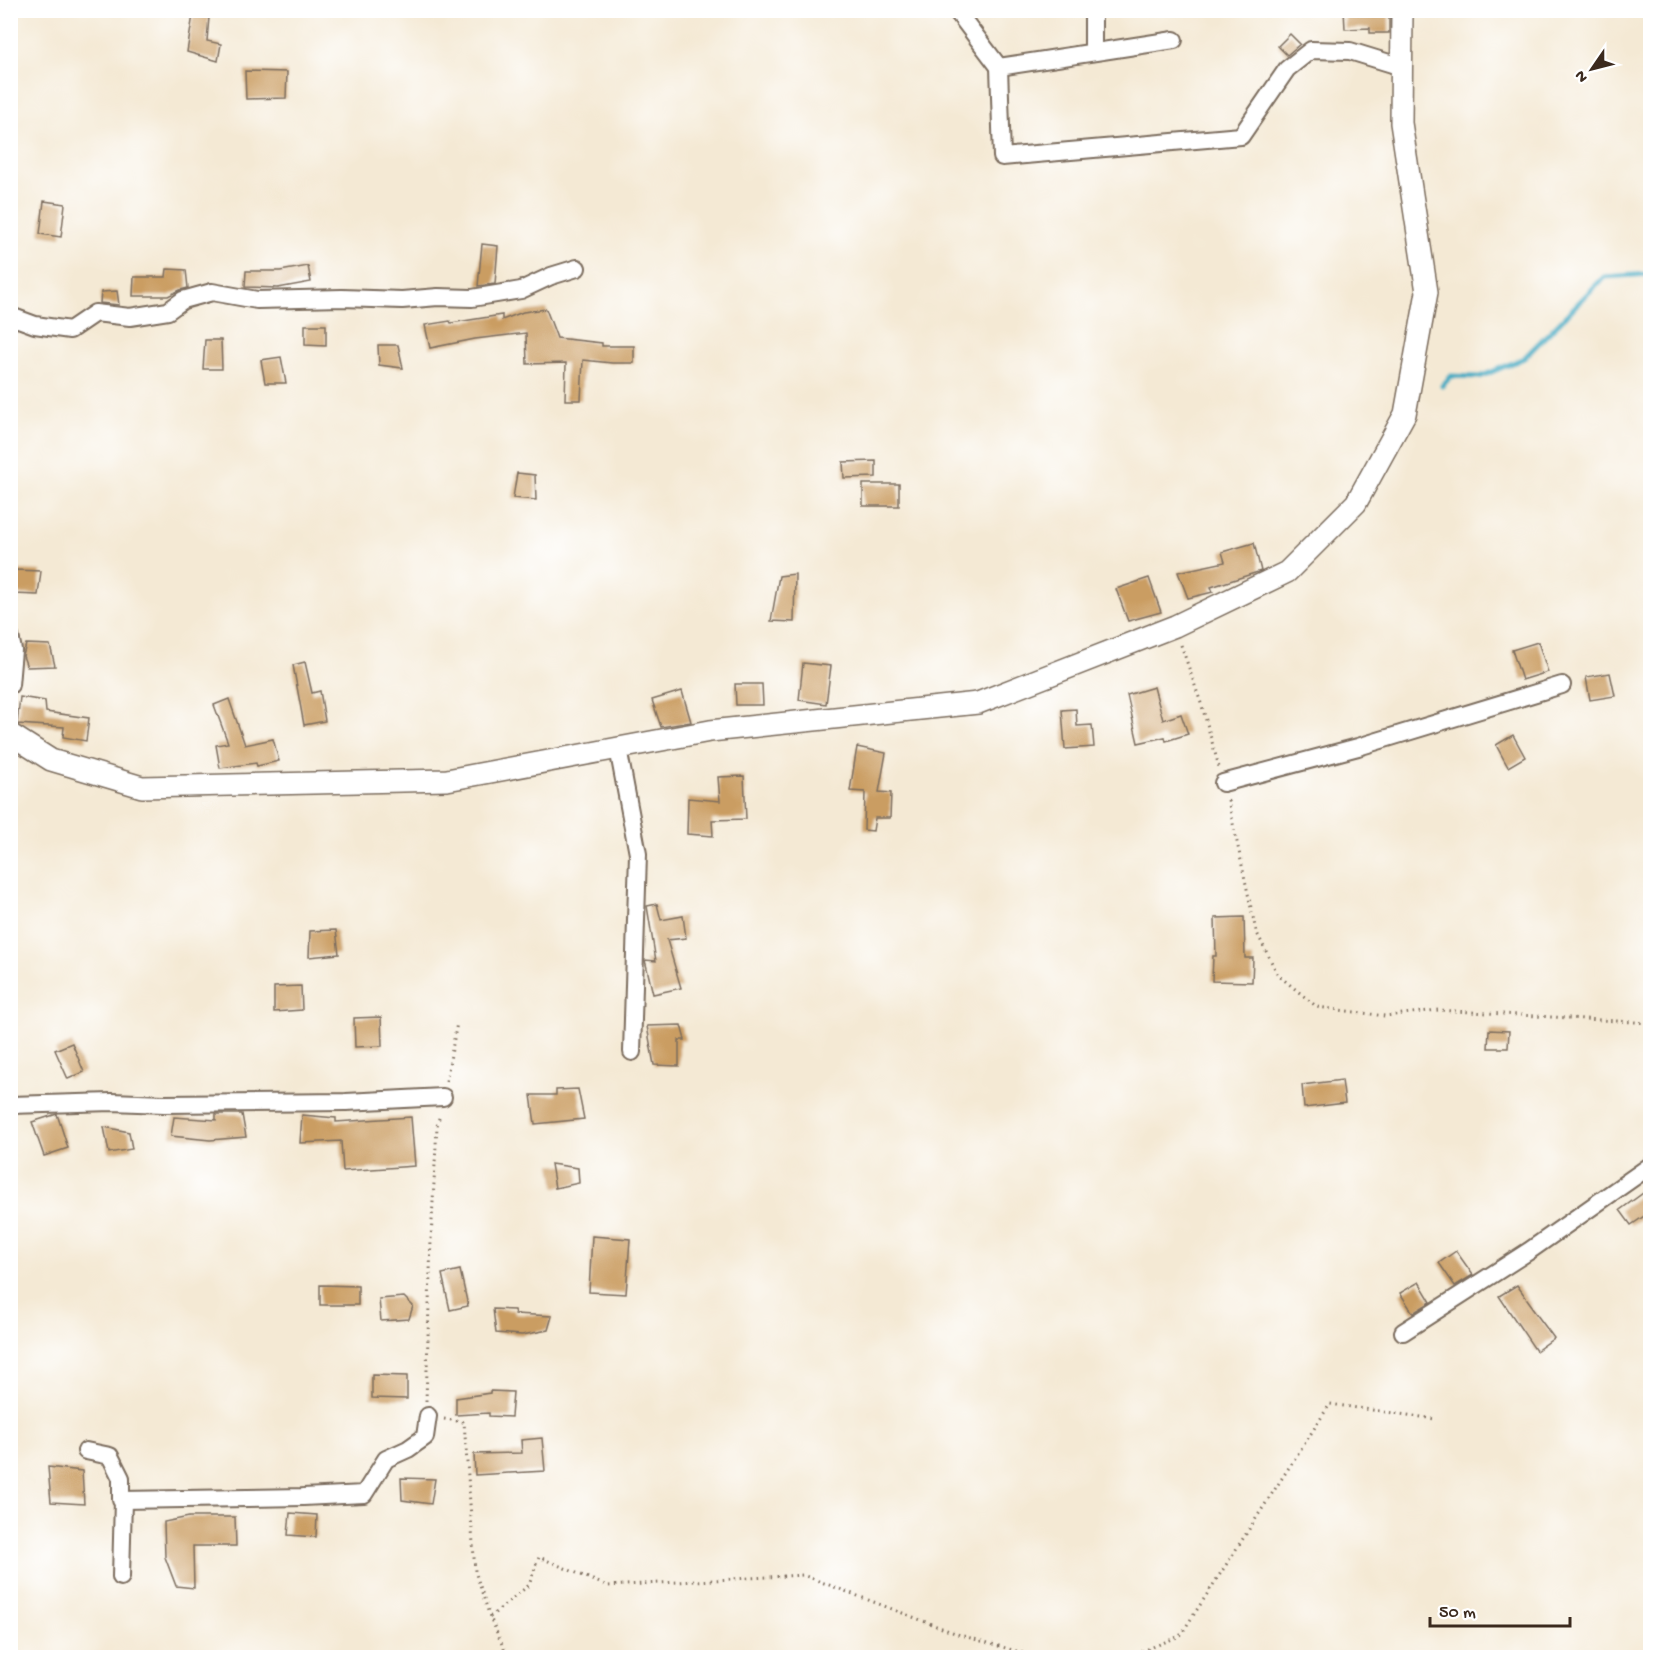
<svg xmlns="http://www.w3.org/2000/svg" width="1661" height="1668" font-family="'Gochi Hand',sans-serif">
<style>
.lines{fill:none;stroke-linecap:round;stroke-linejoin:round}
.stream{stroke:#43abc3;stroke-width:5}
.building{fill:#ca9d62}
.minor-casing{stroke:#7c6d5e;stroke-width:20}
.tertiary-casing{stroke:#7c6d5e;stroke-width:24}
.path{stroke:#7c6d5e;stroke-width:3;stroke-dasharray:1.5 4.5;stroke-linecap:butt}
.minor{stroke:#fff;stroke-width:16}
.tertiary{stroke:#fff;stroke-width:21}
</style>
<rect width="100%" height="100%" fill="#fff"/>
<filter id="ink" filterUnits="userSpaceOnUse"><feTurbulence type="fractalNoise" baseFrequency=".0167" numOctaves="2"/><feDisplacementMap in="SourceGraphic" scale="12" xChannelSelector="R" yChannelSelector="G"/><feConvolveMatrix kernelMatrix="1 2 1 2 8 2 1 2 1" color-interpolation-filters="sRGB"/></filter>
<filter id="wash" filterUnits="userSpaceOnUse"><feTurbulence type="fractalNoise" baseFrequency=".008" numOctaves="4" result="noise"/><feDisplacementMap in="SourceGraphic" scale="24" xChannelSelector="R" yChannelSelector="G"/><feGaussianBlur stdDeviation="1.35" result="paint"/><feColorMatrix in="noise" values="0 0 0 0 0 0 0 0 0 0 0 0 0 0 0 0 0 1.4 0 .05"/><feComposite in="paint" operator="in"/></filter>
<g filter="url(#wash)">
<rect width="100%" height="100%" fill="#f4e9d4"/>
<g class="lines">
<!-- stream -->
<path class="stream" d="M1442,386l9,-10 29,1 44,-19 80,-81 46,-3"/>
</g>
<g id="blocks">
<!-- building -->
<g class="building">
<path d="M1344,10h25v3h20v20h-19v-5l-25,1z"/>
<path d="M193,15l16,2 -2,24 14,3 -3,17 -31,-9z"/>
<path d="M1290,34l10,10 -13,11 -9,-9z"/>
<path d="M245,71l42,1 -1,26 -40,1z"/>
<path d="M44,201l21,3 -4,33 -21,-3z"/>
<path d="M482,244l16,2 -3,38 -17,2z"/>
<path d="M308,266l3,16 -33,6 -33,-1 1,-16h34z"/>
<path d="M167,269l19,1 2,18 -8,2 -12,6h-35l1,-19h32z"/>
<path d="M117,291l2,14 -19,-2 1,-11z"/>
<path d="M546,309l11,29 45,5v3h32v17h-22l-29,-3 -2,40h-16l1,-37 -39,1 -1,-31 -51,6 -45,9 -5,-23 25,-4 1,2 51,-8v5l21,-8z"/>
<path d="M305,325h21v21l-21,-1z"/>
<path d="M205,340h16l1,29h-19z"/>
<path d="M378,345h20l5,23 -24,-3z"/>
<path d="M281,357l5,26h-21l-4,-23z"/>
<path d="M876,461v16l-32,1 -1,-16z"/>
<path d="M517,473l18,2 1,25 -23,-2z"/>
<rect x="863" y="484" width="36" height="22"/>
<path d="M1254,543l7,28 -50,16 2,5 -25,6 -10,-26 47,-10 -3,-10z"/>
<path d="M13,570l28,1 -3,24 -24,-1z"/>
<path d="M795,574l-1,48 -23,-1 8,-45z"/>
<path d="M1149,578l12,34 -33,9 -12,-32z"/>
<path d="M1538,642l10,30 -26,8 -10,-30z"/>
<path d="M26,644l24,1 5,21 -28,1 -4,-11z"/>
<path d="M305,662l7,31 8,-2 5,30 -21,4 -11,-60z"/>
<path d="M803,663l28,3 -5,38 -27,-4z"/>
<path d="M1610,673l5,23 -25,4 -4,-23z"/>
<path d="M735,684h27l1,21h-27z"/>
<path d="M1154,687l9,33 18,-6 7,20 -22,7 -1,-4 -27,6 -11,-48z"/>
<path d="M682,691l9,31 -30,5 -9,-27z"/>
<path d="M20,697l25,4 1,11 43,6 -3,23 -23,-4 1,-10 -47,-3z"/>
<path d="M229,699l16,46 28,-6 6,22 -22,5 -1,-3 -36,5 -4,-23 12,-2 -14,-38z"/>
<path d="M1076,709l1,17 15,-1 2,22 -29,2 -3,-39z"/>
<path d="M1513,735l12,22 -17,10 -12,-22z"/>
<path d="M857,747l29,6 -7,39 12,1 -1,25h-15l-2,13 -9,-1 1,-38 -15,-1z"/>
<path d="M744,776l2,43 -34,1 1,16 -26,-2 1,-36 32,3 -2,-24z"/>
<path d="M657,904l4,16 22,-4 3,22 -19,2 14,48 -28,6 -8,-34 11,1 -9,-55z"/>
<path d="M1244,917l1,41h8l-1,24 -40,-1 1,-25h3l-1,-38z"/>
<path d="M336,930l3,24 -30,3 1,-26z"/>
<path d="M301,986l1,24 -28,2v-25z"/>
<path d="M381,1017l1,29 -27,1 -1,-29z"/>
<path d="M681,1025l4,15h-6v26l-25,-1 -7,-39z"/>
<path d="M1489,1030l20,1 -1,17h-20z"/>
<path d="M72,1043l12,29 -16,7 -13,-29z"/>
<path d="M1342,1080l3,23 -41,5 -2,-23z"/>
<path d="M578,1089l6,30 -49,5 -4,-29h25v-5z"/>
<path d="M57,1114l11,34 -24,8 -12,-34z"/>
<path d="M216,1114h26l4,23 -36,3 -39,-4 3,-19 42,3z"/>
<path d="M302,1115l34,3v4l75,-5 4,49 -72,5 -2,-30 -41,2z"/>
<path d="M104,1127l25,5 3,17 -23,4z"/>
<path d="M551,1164l27,4 1,15 -24,5z"/>
<path d="M1650,1188v24l-19,13 -11,-15z"/>
<path d="M592,1236l38,3 -4,55 -37,-2z"/>
<path d="M1456,1251l17,24 -18,11 -16,-23z"/>
<path d="M460,1270l8,36 -18,4 -8,-36z"/>
<path d="M1419,1282l12,20 -18,11 -13,-20z"/>
<path d="M320,1285l38,1v19h-38z"/>
<path d="M1517,1285l15,21 -1,1 23,31 -18,13 -37,-55z"/>
<path d="M404,1297l9,9 -4,13 -28,2 -2,-22z"/>
<path d="M493,1309l21,1 1,4 37,2 -4,14 -26,5 -26,-2z"/>
<path d="M372,1375l35,1v23l-35,-1z"/>
<path d="M490,1391l23,1 -2,25 -22,-1v-3l-33,2v-17l34,-5z"/>
<path d="M542,1438l3,33 -70,4 -1,-21 48,-1 -1,-13z"/>
<path d="M48,1467l34,4 2,33 -33,-2z"/>
<path d="M401,1478l34,1 -4,25 -29,-4z"/>
<path d="M290,1513l27,2 -1,22 -28,-2z"/>
<path d="M189,1517h46l1,29h-43l1,42 -18,-2 -11,-29 -1,-35z"/>
</g>
</g>
</g>
<g filter="url(#ink)">
<use href="#blocks" fill-opacity="0" stroke="#7c6d5e" stroke-width="1.5"/>
<g class="lines">
<defs>
<g id="minor">
<path d="M956,10l43,57 3,90 239,-21 46,-67 24,-19 39,1 52,16"/>
<path d="M1093,10v42"/>
<path d="M999,67l175,-27"/>
<path d="M10,322l6,-4 19,7 35,5 25,-17 35,4 38,-6 15,-11 29,-8 45,8 85,-2 60,2 36,-3 34,1 49,-8 30,-14 26,-8"/>
<path d="M10,636l3,14 -3,35"/>
<path d="M618,748l20,106 -6,198"/>
<path d="M1223,783l135,-36 204,-62"/>
<path d="M10,1105l102,-3 52,2 182,-2 97,-5"/>
<path d="M1403,1332l126,-81 121,-85"/>
<path d="M86,1451l24,5 11,22v22l182,-3 61,-3 22,-35 22,-10 17,-12 3,-21"/>
<path d="M121,1577l2,-77"/>
</g>
<path id="tertiary" d="M10,734l41,26 91,27 305,-7 263,-49 268,-28 197,-77 112,-54 69,-69 49,-89 22,-122 -26,-169 1,-113"/>
</defs>
<!-- minor casing -->
<use href="#minor" class="minor-casing"/>
<!-- tertiary casing -->
<use href="#tertiary" class="tertiary-casing"/>
<!-- path -->
<g class="path">
<path d="M1181,645l21,61 17,61"/>
<path d="M1228,800l28,131 22,44 39,32 68,9 53,-6 212,13"/>
<path d="M446,1081l11,-58"/>
<path d="M426,1401l5,-161 6,-114 3,-12"/>
<path d="M444,1419l20,3 11,149 15,46 18,41"/>
<path d="M490,1617l39,-32 10,-28 68,29 196,-11 157,60 81,23"/>
<path d="M1125,1658l55,-22 150,-232 105,15"/>
</g>
<!-- minor -->
<use href="#minor" class="minor"/>
<!-- tertiary -->
<use href="#tertiary" class="tertiary"/>
</g>
</g>
<!-- margin -->
<rect width="1661" height="1668" fill="none" stroke="#fff" stroke-width="36"/>
<!-- north arrow -->
<g transform="translate(1592 69) rotate(235)" stroke="#ffffff" stroke-width="4.5" paint-order="stroke">
<path d="M0-4.5L10 22L0 15L-10 22Z" fill="#3b2a1e"/>
<text y="-9" font-size="16" font-weight="bold" text-anchor="middle" fill="#3b2a1e">N</text>
</g>
<!-- scale -->
<path d="M1430 1617v9h140v-9" fill="none" stroke="#3b2a1e" stroke-width="3"/>
<text x="1439" y="1617" font-size="18" fill="#3b2a1e" stroke="#ffffff" stroke-width="4.5" paint-order="stroke">50 m</text>
</svg>
